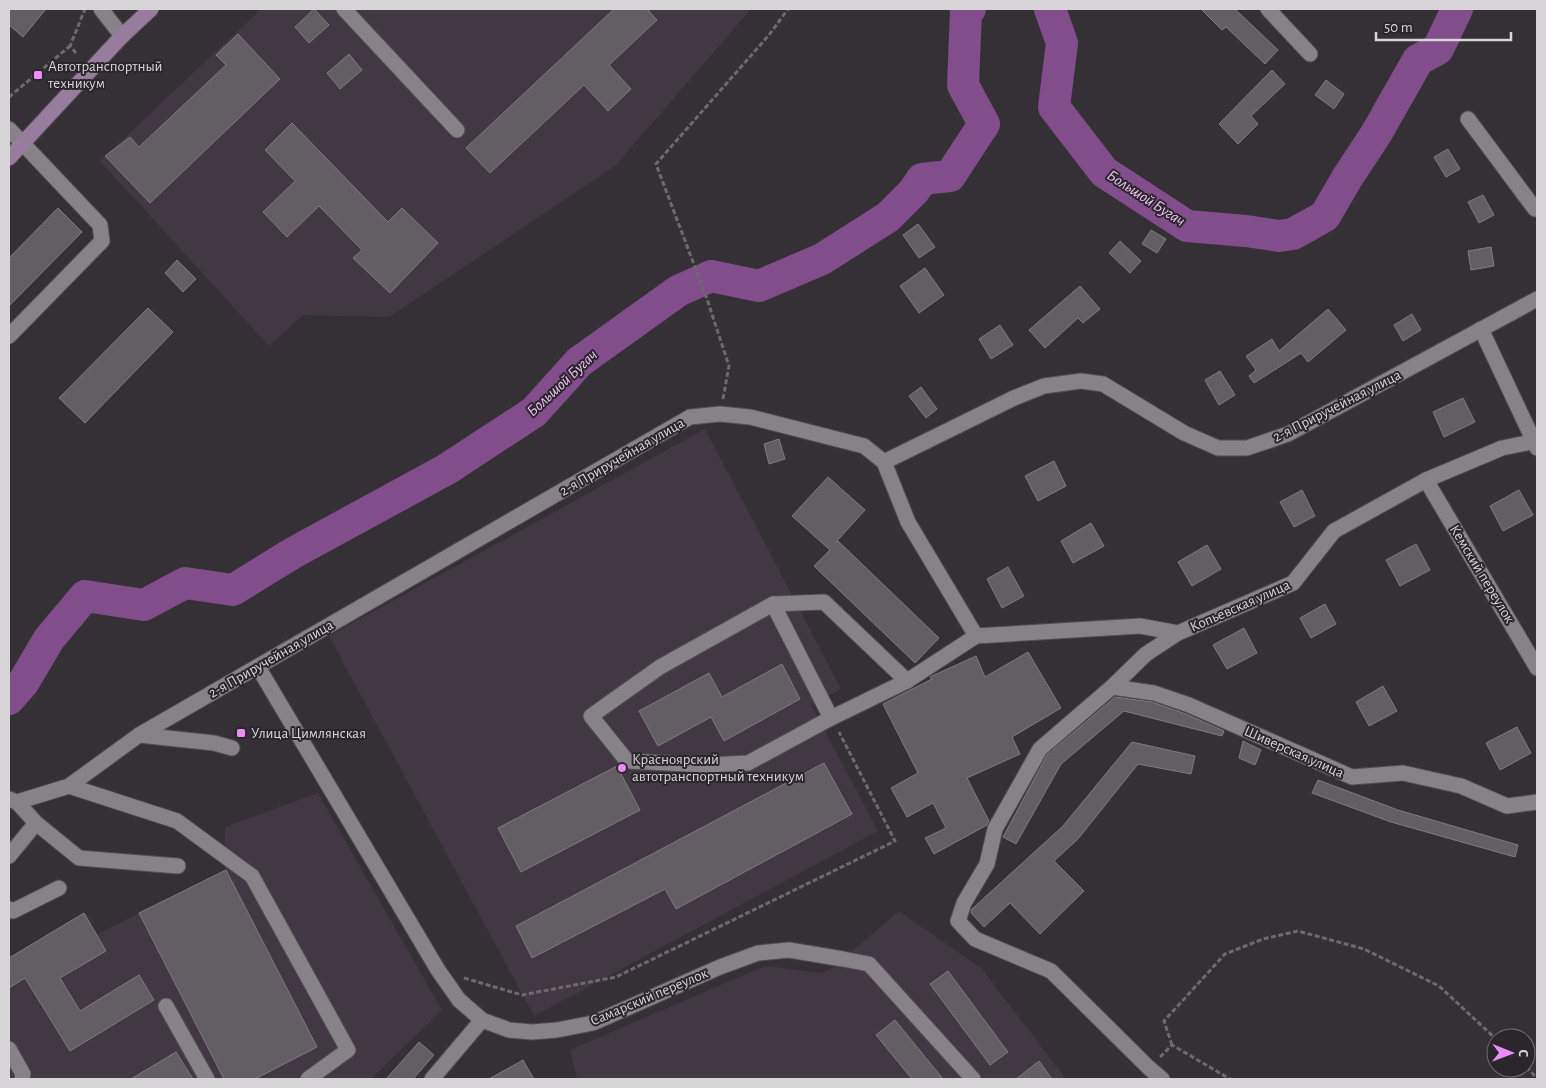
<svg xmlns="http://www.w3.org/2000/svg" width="1546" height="1088" font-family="'Alegreya Sans',sans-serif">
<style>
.built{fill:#423843}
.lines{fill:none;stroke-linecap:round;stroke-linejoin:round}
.river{stroke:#824d8b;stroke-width:32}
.building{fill:#635d64;stroke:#807a81}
.minor-casing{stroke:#514d52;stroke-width:17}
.major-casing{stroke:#514d52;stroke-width:17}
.path{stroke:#6d696e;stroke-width:3;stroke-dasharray:5 2.5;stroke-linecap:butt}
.minor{stroke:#878188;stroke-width:15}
.major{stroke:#987c9d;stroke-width:15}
.poi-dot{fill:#ec8cfb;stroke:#2b262c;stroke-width:2}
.labels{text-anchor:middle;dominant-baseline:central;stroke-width:4;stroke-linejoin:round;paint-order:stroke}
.poi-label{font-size:15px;fill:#d8d5d9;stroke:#2b262c;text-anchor:start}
.street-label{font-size:15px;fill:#d8d5d9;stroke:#2b262c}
.water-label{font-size:16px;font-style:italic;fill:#f1c4f8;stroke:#2b262c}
</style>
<rect width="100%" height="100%" fill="#353036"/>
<!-- built -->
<g class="built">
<path d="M261,9h490l-136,157 -226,151 -86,-2 -34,31 -169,-185z"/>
<path d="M705,429l136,260 -30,16 67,126 -344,185 -205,-380z"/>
<path d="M318,793l124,217 -71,69h-362v-120l75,-46 12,22 129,-65v-43z"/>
<path d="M899,911l83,58 84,110h-489l-7,-29 195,-84 56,7 10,-4z"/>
</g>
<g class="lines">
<!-- river -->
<g class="river">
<path d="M1050,9l12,34 -8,64 50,65 83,54 59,5 33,5 14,-2 32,-18 22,-38 29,-44 42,-74 20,-11 19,-40"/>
<path d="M9,699l14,-16 26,-44 36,-43 59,9 41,-22 48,7 60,-37 154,-84 87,-57 45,-50 99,-71 33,-15 48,10 63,-27 66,-42 26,-26 8,-12 28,-3 34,-52 -21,-39 3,-75 4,-1"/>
</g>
</g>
<!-- building -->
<g class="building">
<path d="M9,9h37l-23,28 -14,-12z"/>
<path d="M314,9l15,16 -20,18 -14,-16z"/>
<path d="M614,9h33l10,11 -48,45 22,24 -23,22 -24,-26 -94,88 -24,-25z"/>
<path d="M1201,9h34l43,41 -13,14 -39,-37 -4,3z"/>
<path d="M238,34l42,45 -130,124 -45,-47 25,-19 9,10 87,-82 -10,-10z"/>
<path d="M349,54l13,16 -22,19 -13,-16z"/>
<path d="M1272,70l13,14 -34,32 7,8 -20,20 -19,-20z"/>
<path d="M1326,80l18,14 -10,15 -19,-14z"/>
<path d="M292,123l96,99 14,-14 36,35 -48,50 -37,-35 9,-8 -43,-44 -32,31 -24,-25 32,-31 -30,-31z"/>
<path d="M1448,149l12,20 -14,8 -12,-20z"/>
<path d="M1483,195l11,20 -15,8 -11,-21z"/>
<path d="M58,208l24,24 -73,74v-48z"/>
<path d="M918,224l17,23 -16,11 -16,-23z"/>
<path d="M1151,230l15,9 -9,14 -15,-9z"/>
<path d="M1120,241l21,20 -11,12 -21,-20z"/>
<path d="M1491,247l3,19 -23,4 -3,-19z"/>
<path d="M177,260l19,19 -13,13 -18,-19z"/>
<path d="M925,268l19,27 -25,18 -19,-27z"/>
<path d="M1080,286l20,23 -17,14 -5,-5 -33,30 -16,-18z"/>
<path d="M148,308l25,24 -88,91 -26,-25z"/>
<path d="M1328,309l18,21 -38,32 -7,-9 -47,30 -5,-7 7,-6 -10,-14 26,-17 7,12z"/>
<path d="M1412,314l9,16 -18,11 -9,-16z"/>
<path d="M1000,325l13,20 -22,14 -12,-20z"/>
<path d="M1220,371l15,24 -16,10 -14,-25z"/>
<path d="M921,387l16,22 -11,9 -17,-22z"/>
<path d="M1463,398l12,24 -31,15 -11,-25z"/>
<path d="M779,439l6,20 -16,5 -5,-20z"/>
<path d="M1054,461l12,25 -28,15 -13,-25z"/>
<path d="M828,477l37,33 -29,32 2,-1 101,97 -24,25 -101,-97 16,-16 -38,-34z"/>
<path d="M1302,490l13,26 -21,11 -14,-25z"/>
<path d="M1519,490l14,25 -30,16 -13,-25z"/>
<path d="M1091,523l13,23 -31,17 -12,-22z"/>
<path d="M1416,544l14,26 -30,16 -14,-26z"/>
<path d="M1207,545l14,24 -29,17 -14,-24z"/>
<path d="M1008,567l16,29 -22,12 -15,-29z"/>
<path d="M1325,604l11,20 -25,14 -11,-20z"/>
<path d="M1244,628l13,25 -30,16 -14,-24z"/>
<path d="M1028,652l33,56 -49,29 8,17 -53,24 22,43 -2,4 -53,29 -9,-16 21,-10 -13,-25 -26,14 -16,-29 27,-15 -35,-69 49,-25 -2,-2 2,-1 44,-20 9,21z"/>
<path d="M782,664l18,35 -76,42 -13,-24 -53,29 -19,-35 70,-38 13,24z"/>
<path d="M1383,686l14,25 -28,15 -13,-24z"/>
<path d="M1115,697l37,5 34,12 38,17 -2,5 -98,-25 -63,53 -45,80 -13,-7 44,-82z"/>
<path d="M1517,727l14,26 -31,17 -14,-27z"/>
<path d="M1243,741l18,9 -6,15 -16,-7z"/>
<path d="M1132,742l63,14 -4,18 -53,-10 -60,75 -24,22 30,30 -44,43 -30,-31 -26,24 -13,-14 1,-4 91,-83z"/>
<path d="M824,763l28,51 -176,95 -11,-20 -133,69 -16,-32z"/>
<path d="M617,766l23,44 -119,62 -23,-44z"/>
<path d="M1318,780l80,30 120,35 -3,12 -124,-35 -79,-29z"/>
<path d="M226,870l91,177 -62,32h-31l-85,-166z"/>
<path d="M84,913l22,38 -46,27 20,33 59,-36 15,25 -84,51 -45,-73 -16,10v-30z"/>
<path d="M948,971l60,81 -18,13 -60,-81z"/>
<path d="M895,1020l48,59h-31l-36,-44z"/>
<path d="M419,1042l15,13 -21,24h-27z"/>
<path d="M176,1052l17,27h-62z"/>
<path d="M523,1060l11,19h-45z"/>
<path d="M1039,1061l13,18h-36z"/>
</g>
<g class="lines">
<defs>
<g id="minor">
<path d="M101,9l21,27"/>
<path d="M344,9l113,121"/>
<path d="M1268,9l42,45"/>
<path d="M1468,119l67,90 2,-1"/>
<path d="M9,129l91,96 2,16 -93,95"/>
<path d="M1481,329l56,119"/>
<path d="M884,462l24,60 68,114 164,-10 38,7 115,-50 41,-52 92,-51 76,-32 35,-7"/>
<path d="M1426,480l111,188"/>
<path d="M773,604l51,-2 83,79"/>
<path d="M258,667l180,303 21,30 23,20 27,10 23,2 25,-2 36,-7 127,-56 38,-14 31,-3 54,9 26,5 104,115"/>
<path d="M1112,687l42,6 35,12 163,72 51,-4 58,13 46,20 30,-4"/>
<path d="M831,718l-58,-114 -113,63 -69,49 36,45 79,4 42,-2 83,-45 76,-37 69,-45"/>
<path d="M139,735l75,8 18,5"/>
<path d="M69,786l108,35 75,55 96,174 -40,29"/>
<path d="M9,799l8,3 52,-16 70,-51 551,-318 30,-3 30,3 114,29 20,16 130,-64 30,-12 37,-5 22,3 81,49 34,15h29l41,-14 249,-135"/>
<path d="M36,823l43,35 99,8"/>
<path d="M9,856l27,-33 -19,-21"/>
<path d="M9,909l4,2 46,-23"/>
<path d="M166,1006l41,73"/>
<path d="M9,1049l14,25 -1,5"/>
<path d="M432,1079l50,-59"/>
<path d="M1162,1079l-13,-11 -98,-97 -76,-32 -17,-18 6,-18 23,-39 8,-35 45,-80 72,-62 34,-33 32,-21"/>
</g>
<path id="major" d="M9,158l113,-122 29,-27"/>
</defs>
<!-- minor casing -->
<use href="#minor" class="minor-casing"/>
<!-- major casing -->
<use href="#major" class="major-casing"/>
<!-- path -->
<g class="path">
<path d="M76,53l-6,-7 15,-37"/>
<path d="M9,97l61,-51"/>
<path d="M723,399l6,-33 -22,-67 -51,-135 113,-129 19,-26"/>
<path d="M464,978l58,17 94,-18 279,-136 -56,-109"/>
<path d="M1172,1045l-8,-24 61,-67 38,-15 35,-8 66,18 75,37 57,53"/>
<path d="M1160,1057l12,-12 58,34"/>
<path d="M1526,1067l11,11"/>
</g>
<!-- minor -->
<use href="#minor" class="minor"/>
<!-- major -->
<use href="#major" class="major"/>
</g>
<!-- markers -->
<g class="poi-dot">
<rect x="33" y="70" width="10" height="10" rx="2.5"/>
<rect x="236" y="728" width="10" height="10" rx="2.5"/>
<circle cx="622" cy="768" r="5"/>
</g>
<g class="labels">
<!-- poi labels -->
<g class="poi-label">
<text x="48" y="66">Автотранспортный<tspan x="48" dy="17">техникум</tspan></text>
<text x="251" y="733">Улица Цимлянская</text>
<text x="632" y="759">Красноярский<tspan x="632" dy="17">автотранспортный техникум</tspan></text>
</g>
<!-- street labels -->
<g class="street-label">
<text transform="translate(1337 406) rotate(-27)">2-я Приручейная улица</text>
<text transform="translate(622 457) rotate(-30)">2-я Приручейная улица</text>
<text transform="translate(1482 574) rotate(59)">Кемский переулок</text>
<text transform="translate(1240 606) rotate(-24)">Копьевская улица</text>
<text transform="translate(271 659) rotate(-30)">2-я Приручейная улица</text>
<text transform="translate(1294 752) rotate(24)">Шиверская улица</text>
<text transform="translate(649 997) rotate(-23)">Самарский переулок</text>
</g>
<!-- water labels -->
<g class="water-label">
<text transform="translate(1146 198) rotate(33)">Большой Бугач</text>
<text transform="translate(562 383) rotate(-43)">Большой Бугач</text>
</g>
</g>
<!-- border -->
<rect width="1546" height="1088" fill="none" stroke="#d8d5d9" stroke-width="20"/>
<!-- north arrow -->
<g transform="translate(1511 1053) rotate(91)"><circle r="24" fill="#2b262c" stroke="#706c71"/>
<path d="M0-4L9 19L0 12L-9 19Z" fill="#ec8cfb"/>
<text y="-8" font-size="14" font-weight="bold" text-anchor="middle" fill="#d8d5d9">С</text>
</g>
<!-- scale -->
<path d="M1376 32v8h135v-8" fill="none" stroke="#d8d5d9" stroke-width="2.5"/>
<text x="1384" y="32" font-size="15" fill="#d8d5d9" stroke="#2b262c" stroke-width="4" paint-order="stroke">50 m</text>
</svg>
